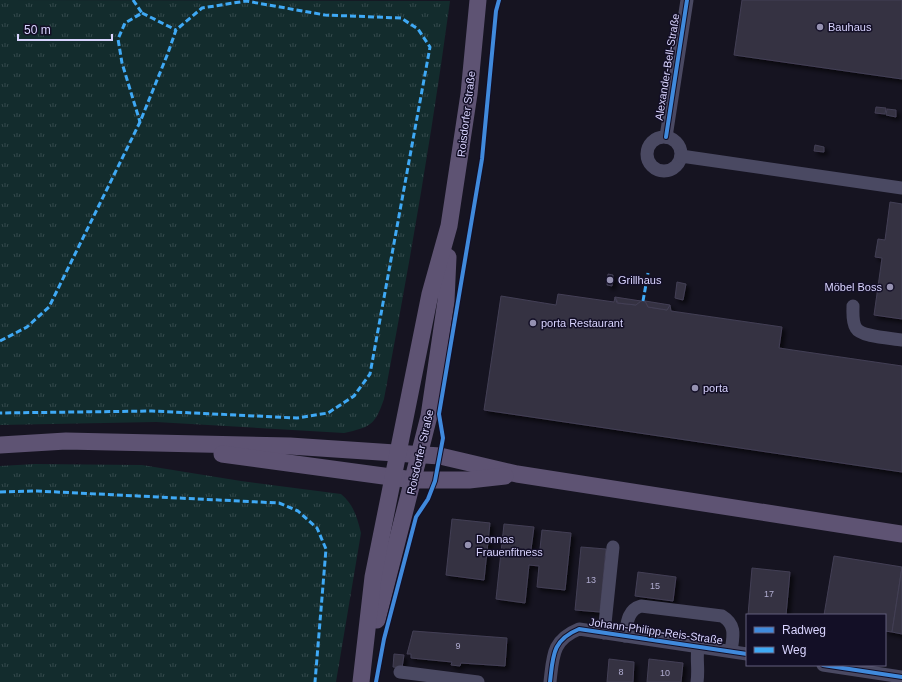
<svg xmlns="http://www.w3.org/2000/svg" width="902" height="682" font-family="Arial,sans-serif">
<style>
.grass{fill:url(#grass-tufts)}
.building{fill:#343243;stroke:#433f54;filter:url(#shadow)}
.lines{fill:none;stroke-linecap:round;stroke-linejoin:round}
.minor{stroke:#4a4962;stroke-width:13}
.major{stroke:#5e5373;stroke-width:17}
.quiet{stroke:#3fa9f5;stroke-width:3;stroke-dasharray:6 3;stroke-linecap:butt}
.cycleway-casing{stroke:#130f26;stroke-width:6}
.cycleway{stroke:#408adc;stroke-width:4}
.poi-dot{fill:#9591b1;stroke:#130f26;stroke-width:1.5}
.labels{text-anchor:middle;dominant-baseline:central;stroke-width:3;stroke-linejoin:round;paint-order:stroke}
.number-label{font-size:9px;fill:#b0acd0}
.poi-label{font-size:11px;fill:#d9d4ff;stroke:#130f26;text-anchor:start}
.street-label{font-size:11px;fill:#d9d4ff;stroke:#130f26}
</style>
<defs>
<pattern id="grass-tufts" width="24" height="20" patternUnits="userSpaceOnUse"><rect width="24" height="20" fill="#132c2d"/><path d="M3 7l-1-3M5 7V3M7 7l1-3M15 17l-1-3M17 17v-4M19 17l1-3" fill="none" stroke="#354a4c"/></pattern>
<filter id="shadow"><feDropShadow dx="3.5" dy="3.5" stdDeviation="2" flood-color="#0009"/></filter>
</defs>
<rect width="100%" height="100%" fill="#161421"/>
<!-- grass -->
<g class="grass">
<path d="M0,0l450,1c-18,134 -41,266 -66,398 -9,26 -13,28 -40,34l-188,-11 -156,3z"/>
<path d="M35,464l107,1 99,16 100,13c13,11 16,23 20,39l-25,149h-336v-216z"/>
</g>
<!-- building -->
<g class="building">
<path d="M742,0h160v79l-168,-24z"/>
<path d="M876,107l10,1 -1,6 -10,-1z"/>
<path d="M887,109l9,1v7l-10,-2z"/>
<path d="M815,145l9,2v5l-10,-1z"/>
<path d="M890,202l12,2v115l-28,-4 8,-57 -7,-1 3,-18 7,1z"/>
<path d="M608,274l5,1 -1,11 -5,-1z"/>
<path d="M677,282l9,2 -3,16 -8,-2z"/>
<path d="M558,294l56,8 1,-5 2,6 19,2 3,-3 4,-1 4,2 1,4 19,3 3,-5 1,6 111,16 -3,21 123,18v106l-418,-62 17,-114 55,9z"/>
<path d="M615,297l26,4 -5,4 -18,-2z"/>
<path d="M645,301l25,4 -3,5 -19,-3z"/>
<path d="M452,519l38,4 -6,57 -38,-5z"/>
<path d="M504,524l30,3 -4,30 9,1 3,-28 29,3 -6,57 -28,-3 2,-21 -10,-1 -4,38 -29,-4z"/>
<path d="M581,547l25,2 -6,63 -25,-2z"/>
<path d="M834,556l68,11 -10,65 -7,-1v-16h-61z"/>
<path d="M902,567v67l-10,-2z"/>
<path d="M752,568l38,4 -4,43h-38z"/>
<path d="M638,572l38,5 -3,24 -38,-5z"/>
<path d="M413,631l94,7 -2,28 -44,-3 -1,3 -9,-1 1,-3 -41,-4v-4h-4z"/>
<path d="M394,654l10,1 -2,13 -9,-1z"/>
<path d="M609,659l25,3 -1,20h-26z"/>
<path d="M649,659l34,4 -2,19h-34z"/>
</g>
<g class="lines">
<!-- minor -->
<g class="minor">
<path d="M666,137l21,-137"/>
<circle cx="664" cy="154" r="17"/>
<path d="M681,156l221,32"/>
<path d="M853,306c0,7 -1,16 3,22 5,9 35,10 46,12"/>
<path d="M604,633l9,-86"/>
<path d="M625,636c2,-12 2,-26 16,-30l81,10c15,9 11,21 9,35"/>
<path d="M823,665l79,12"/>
<path d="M400,672l78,10"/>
<path d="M550,682c3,-26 2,-42 29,-53l168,25"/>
<path d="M697,682c2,-13 -1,-23 1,-35"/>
</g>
<!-- major -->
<g class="major">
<path d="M0,445l66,-4 224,5 150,10 77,18 385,60"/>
<path d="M222,454l191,26h56l36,-4"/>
<path d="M377,620l52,-204 17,-115 2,-44"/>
<path d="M361,682l12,-105 57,-283 19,-68 20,-132 9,-94"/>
</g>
<!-- quiet -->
<g class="quiet">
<path d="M133,0l9,13 -17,10 -7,16 4,24 18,59"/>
<path d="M142,13l34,17"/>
<path d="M643,301l5,-28"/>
<path d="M0,341l27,-14 22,-20 91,-185 28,-69 8,-23 26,-22 44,-7 79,14 76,3 17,11 12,18 -60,327 -16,22 -26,17 -31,5 -145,-7 -152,2"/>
<path d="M0,492l37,-1 242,12 19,8 19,17 9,21 -11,133"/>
</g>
<defs>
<g id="cycleway">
<path d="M666,137l21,-137"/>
<path d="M823,665l79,12"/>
<path d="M376,682l8,-43 32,-122 12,-18 7,-18 8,-43 -4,-24 43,-255 14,-148 3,-11"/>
<path d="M550,682c3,-26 2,-42 29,-53l168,25"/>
</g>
</defs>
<!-- cycleway casing -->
<use href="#cycleway" class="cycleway-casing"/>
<!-- cycleway -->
<use href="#cycleway" class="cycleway"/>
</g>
<!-- markers -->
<g class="poi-dot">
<circle cx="820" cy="27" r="4"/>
<circle cx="610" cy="280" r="4"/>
<circle cx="890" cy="287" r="4"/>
<circle cx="533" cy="323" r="4"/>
<circle cx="695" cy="388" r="4"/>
<circle cx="468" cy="545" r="4"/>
</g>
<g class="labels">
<!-- number labels -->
<g class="number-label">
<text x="591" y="580">13</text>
<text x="655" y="586">15</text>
<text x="769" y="594">17</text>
<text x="458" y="646">9</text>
<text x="621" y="672">8</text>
<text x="665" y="673">10</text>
</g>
<!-- poi labels -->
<g class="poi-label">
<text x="828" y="27">Bauhaus</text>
<text x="618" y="280">Grillhaus</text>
<text x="882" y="287" text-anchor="end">Möbel Boss</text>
<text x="541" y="323">porta Restaurant</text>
<text x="703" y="388">porta</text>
<text x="476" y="539">Donnas<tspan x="476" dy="13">Frauenfitness</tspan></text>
</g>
<!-- street labels -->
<g class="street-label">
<text transform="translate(667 67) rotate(-81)">Alexander-Bell-Straße</text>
<text transform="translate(466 114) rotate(-83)">Roisdorfer Straße</text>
<text transform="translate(420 452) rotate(-77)">Roisdorfer Straße</text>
<text transform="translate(656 631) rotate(8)">Johann-Philipp-Reis-Straße</text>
</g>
</g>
<!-- legend -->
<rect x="746" y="614" width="140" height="52" fill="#130f26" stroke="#625e7d"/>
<rect x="754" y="627" width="20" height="6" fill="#408adc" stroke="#625e7d"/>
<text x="782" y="634" font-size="12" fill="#d9d4ff">Radweg</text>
<rect x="754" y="647" width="20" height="6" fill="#3fa9f5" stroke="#625e7d"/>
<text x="782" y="654" font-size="12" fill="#d9d4ff">Weg</text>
<!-- scale -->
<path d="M18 34v6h94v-6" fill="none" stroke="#d9d4ff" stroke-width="2"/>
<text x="24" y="34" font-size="12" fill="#d9d4ff" stroke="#130f26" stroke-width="3" paint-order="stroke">50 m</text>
</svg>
